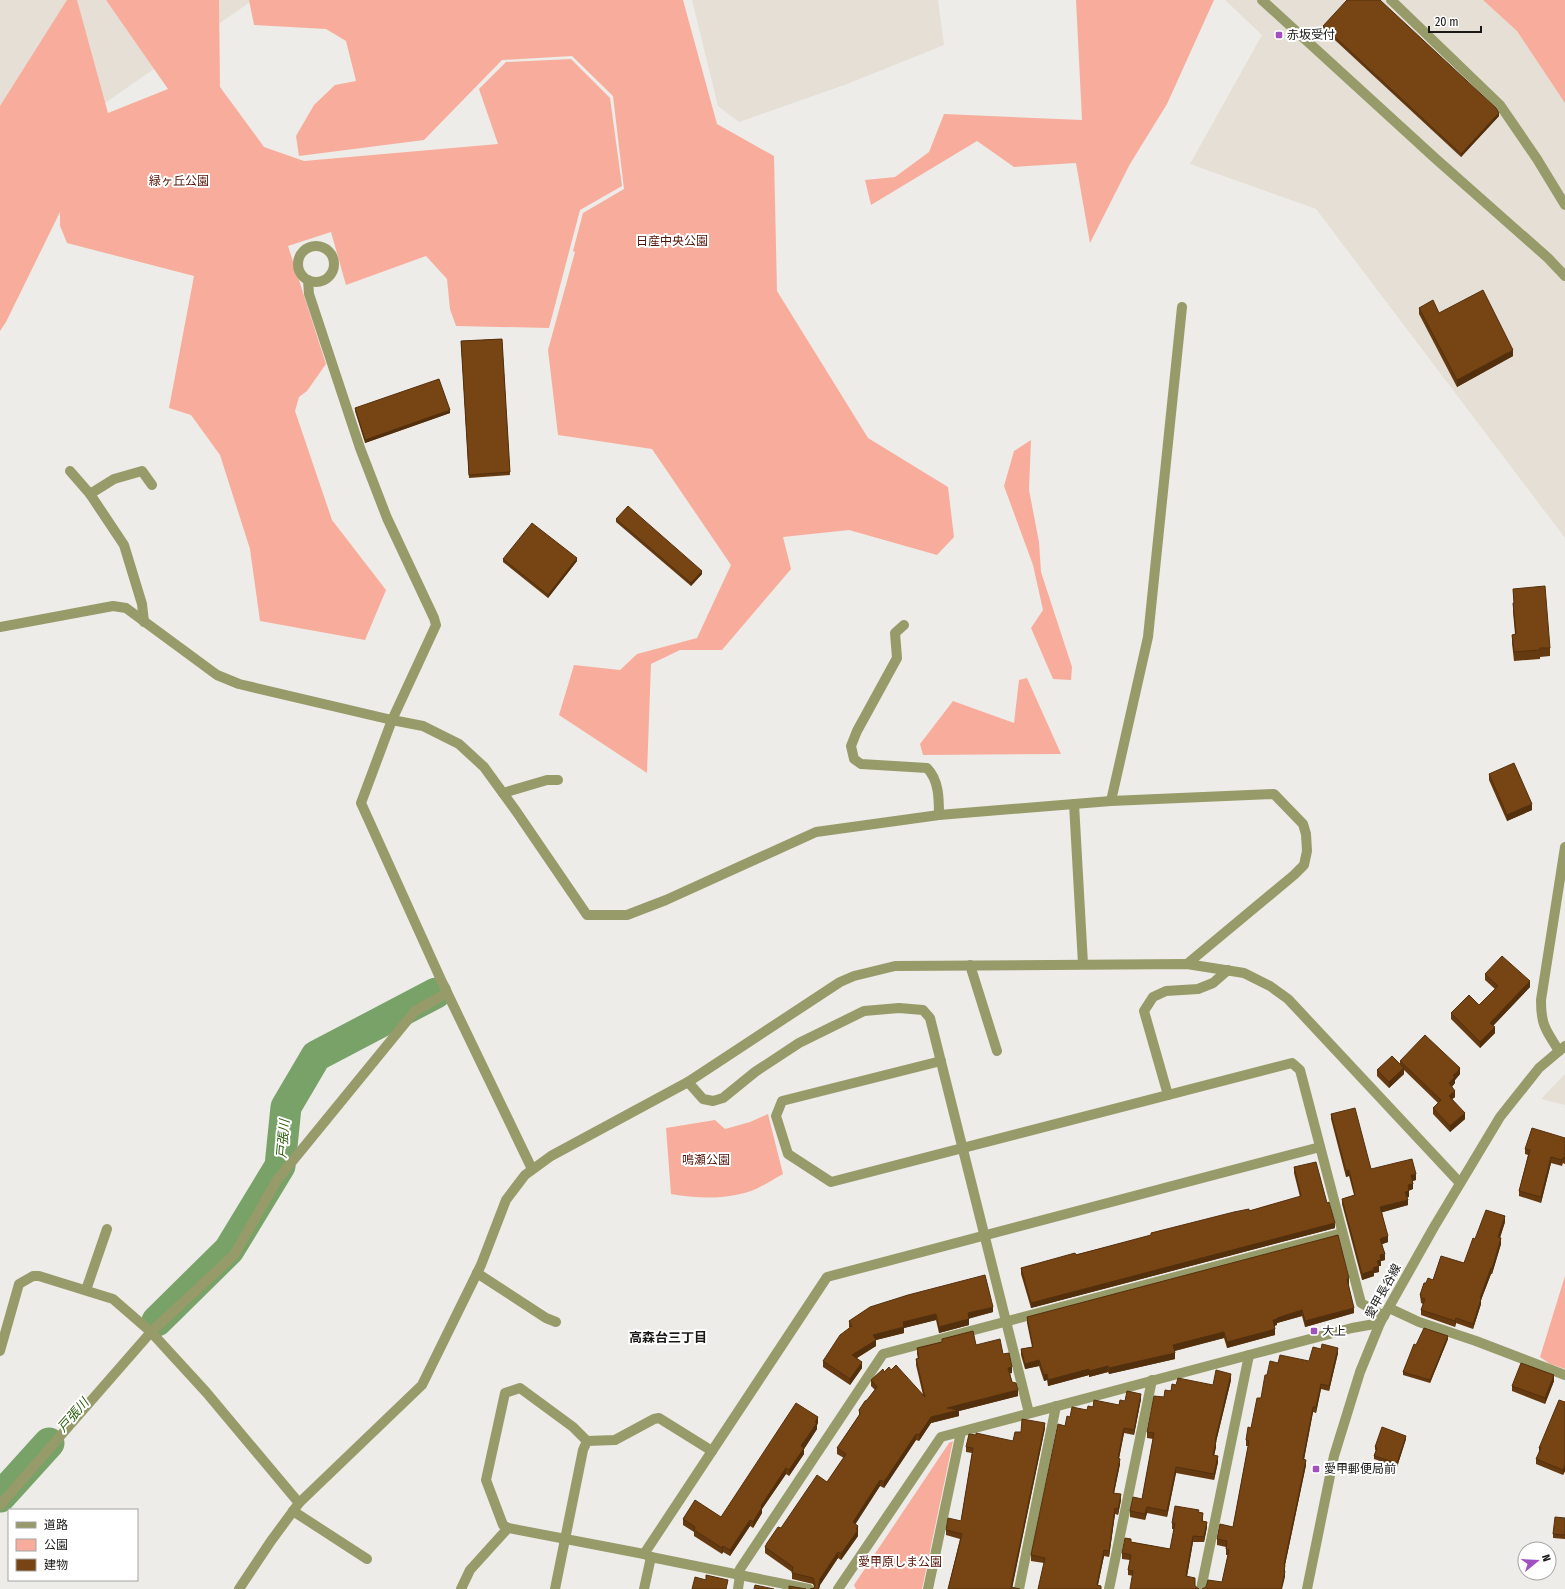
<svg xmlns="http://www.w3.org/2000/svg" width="1565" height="1589" font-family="'Fira Sans Condensed','Noto Sans JP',sans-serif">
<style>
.built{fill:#e5dfd5}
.green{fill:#f8ad9c}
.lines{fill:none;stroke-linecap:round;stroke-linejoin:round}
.river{stroke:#79a269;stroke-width:31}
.minor{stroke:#979b69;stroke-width:10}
.wall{fill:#663a10}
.shaded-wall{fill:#53300d}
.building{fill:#774413;stroke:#53300d}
.poi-dot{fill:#a250c0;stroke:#fff;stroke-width:1.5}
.labels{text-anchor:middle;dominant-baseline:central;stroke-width:4;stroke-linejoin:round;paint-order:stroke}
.poi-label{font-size:12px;fill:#191817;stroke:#fff;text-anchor:start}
.park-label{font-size:12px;fill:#541306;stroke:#fff}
.street-label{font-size:12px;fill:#191817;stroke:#fff}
.water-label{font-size:13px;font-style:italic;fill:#295c09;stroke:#fff}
.neighbourhood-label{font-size:13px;font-weight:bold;fill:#191817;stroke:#fff}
</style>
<rect width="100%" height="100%" fill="#edece8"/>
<!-- built -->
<g class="built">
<path d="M0,0h253l-253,176z"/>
<path d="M692,0h246l6,45 -97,39 -108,38 -21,-16z"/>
<path d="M1225,0h340v538l-249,-329 -126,-45 72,-129z"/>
<path d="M1565,1074v31l-24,-6z"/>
</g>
<!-- green -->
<g class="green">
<path d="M67,0h10l31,113 60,-24 -62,-89h113l1,87 44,60 40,14 194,-17 -19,-55 27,-27 65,-3 39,39 12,88 -42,24 -31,118 -93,-2 -6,-17 -3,-30 -21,-23 -80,29 -15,-53 -43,14 38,118 -19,27 -8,6 -4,14 37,109 54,70 -21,50 -105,-19 -10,-72 -30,-94 -29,-40 -22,-7 25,-132 -127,-33 -7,-17v-14l-54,110 -6,9v-225z"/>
<path d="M249,0h434l34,124 57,32 3,135 91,147 80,49 6,50 -17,18 -88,-25 -66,7 8,32 -69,81h-42l-29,14 -4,109 -88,-58 15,-50 46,5 17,-16 60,-16 34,-73 -79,-116 -94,-14 -10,-85 27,-98 -2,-1 10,-38 41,-24 -11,-93 -41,-40 -70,4 -78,80 -125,16 -3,-20 18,-31 21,-20 21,-4 -10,-40 -20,-12 -72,-4z"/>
<path d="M1076,0h138l-47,104 -37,60 -40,79 -14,-80 -62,4 -37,-26 -106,64 -6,-25 30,-3 34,-25 15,-38 138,6z"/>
<path d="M1483,0h82v103l-48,-72z"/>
<path d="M1031,440l-2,50 10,52 2,30 31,95 -1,13 -18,-1 -22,-51 12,-18 -10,-45 -29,-79 10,-35z"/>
<path d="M1027,678l34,76 -138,1 -3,-11 33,-43 61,22 5,-43z"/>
<path d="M768,1114l15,60c-9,5 -17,10 -25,14 -26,12 -59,11 -87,6l-5,-66 49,-8 10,9 25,-7z"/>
<path d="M1565,1276v93l-15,-5 -10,-7z"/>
<path d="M953,1441l-31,148h-66l-2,-4 95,-142z"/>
</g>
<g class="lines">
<!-- river -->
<g class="river">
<path d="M157,1321l72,-71 51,-84 6,-59 30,-51 120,-63"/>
<path d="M0,1497l49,-54"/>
</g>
<!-- minor -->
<g class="minor">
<path d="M1262,0l174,159 112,99 17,18"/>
<path d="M1391,0l109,105 37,54 28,46"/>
<circle cx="316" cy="264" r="18"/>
<path d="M70,471l20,23"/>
<path d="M144,622l-2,-18 -18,-59 -34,-51 24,-15 28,-8 10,14"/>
<path d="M904,625l-9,8 2,25 -40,73 -6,15 3,13 7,5 66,4c12,12 12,31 12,47"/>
<path d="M0,627l113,-21 13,2 91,67 22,9 153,36 44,-95 -2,-7 -47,-100 -27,-70 -51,-154 -1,-14"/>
<path d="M503,793l44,-13h11"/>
<path d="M1111,801l37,-164 34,-330"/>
<path d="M1074,804l9,160"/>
<path d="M970,965l27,86"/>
<path d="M1559,1051c-13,-21 -18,-25 -18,-51l24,-153"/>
<path d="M941,1061l-159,40 -6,15 12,38 43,28 461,-119 8,7 61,233 23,13"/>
<path d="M688,1082l15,17 10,2 10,-3 32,-26 44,-29 65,-32 35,-3 24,2 7,8 99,395"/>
<path d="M1168,1095l-24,-84 9,-14 13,-6 32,-2 15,-6 15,-13"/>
<path d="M532,1169l-90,-187 -81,-179 31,-83 31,6 36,18 25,23 32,44 71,104h40l39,-15 150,-68 123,-17 172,-14 163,-7 29,30 3,10 1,17 -3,14 -10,10 -107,89"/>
<path d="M477,1273l69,45 10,4"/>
<path d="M86,1290l21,-61"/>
<path d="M1389,1308l30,14 57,19 89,34"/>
<path d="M0,1351l19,-67 14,-8h6l74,23 38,33 55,60 93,111"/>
<path d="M587,1441l-14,-14 -53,-39 -15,5 -19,87 17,45 5,3 136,26 7,3 158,32"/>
<path d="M0,1505l151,-173 83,-77 43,-75 138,-169 32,-18"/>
<path d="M293,1511l74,48"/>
<path d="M644,1554l183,-277 493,-130"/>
<path d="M738,1574l2,-5 143,-215 459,-121"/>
<path d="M239,1589l32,-48 28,-38 123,-118 59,-120 25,-65 19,-25 26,-19 137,-74 152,-100 14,-6 41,-10 292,-2 57,9 26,13 18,13 172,184"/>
<path d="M461,1589l9,-19 38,-42"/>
<path d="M555,1589l28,-139 4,-9 28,-1 39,-21 5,-1 53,33"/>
<path d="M644,1589l7,-32"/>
<path d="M738,1589l2,-14"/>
<path d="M838,1589l103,-152 308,-82 103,-27 28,-5"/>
<path d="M928,1589l33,-157"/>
<path d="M1019,1589l37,-183"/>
<path d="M1109,1589l43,-209"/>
<path d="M1201,1589l48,-234"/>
<path d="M1307,1589l27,-133 26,-84 20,-49 54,-96 66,-110 39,-49 26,-22"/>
</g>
</g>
<!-- wall -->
<g class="wall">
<path d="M1323,26l176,90 -38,41 -138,-128z"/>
<path d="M1419,308l20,5 74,43 -56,31 -38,-73z"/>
<path d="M502,339l8,136 -41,3 -8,-137z"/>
<path d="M355,408l95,5 -85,30 -10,-32z"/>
<path d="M616,519l86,55 -11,12 -75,-64z"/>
<path d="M503,559l74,2 -29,37 -45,-36z"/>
<path d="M1513,589l37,59v8l-10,1v2l-26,2 -2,-18v-8l3,-1 -2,-22v-9h1z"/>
<path d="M1489,774l43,36 -25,11 -18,-41z"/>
<path d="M1485,974l45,13 -37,39 2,7 -15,15 -29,-29v-6l28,-8 16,-16 -10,-9z"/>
<path d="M1400,1061l60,13 -5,6v3l-3,4 3,10 -3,2 13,20 -15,13 -17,-18v-6l5,-5 -34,-33v4l-15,14 -12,-12v-6l23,-6z"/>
<path d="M1331,1114l40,55 45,11 -3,1v8l-4,1v7h-2l1,8 -26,7 6,30 -6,2 3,16 -4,1v5h-2v6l-5,1v3l-12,4 -20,-76v-5l12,-4 -5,-19 -3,1 -15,-58z"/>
<path d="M1565,1138v26l-2,-1 -1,3 -11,-3 -10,40 -22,-7v-5l9,-36 -3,-1v-5z"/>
<path d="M1294,1167l33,36 8,25 -304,80 -10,-34v-6l130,-32v-3l98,-22 51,-14 -6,-24z"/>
<path d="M1505,1222l-5,16 1,6 -9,30h-1l-10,26v4l-8,25 -17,-6 -1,4 -34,-12v-5l2,-6 -2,-1 -1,-8 6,-12 38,-20z"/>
<path d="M1348,1284l6,29 -49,14 -3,-11 -25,7v2l-3,1 1,9 -48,13 -3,-10 -49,13v8l-66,15 -1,-2 -19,5v-2l-41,11 -1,-6 -3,1 -5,-15 -14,3 -4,-14v-6l11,-2 -5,-24v-6l322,-33z"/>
<path d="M908,1295l85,17 -24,6v7l-30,8 -3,-13 -32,8v5l-28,7v6l-19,12 5,10 -12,17 -27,-18v-6l27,-33 -1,-1v-6z"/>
<path d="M942,1339l34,6 27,9 9,19h-2l2,9 6,14 -59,15v5l-28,7 -12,18 -3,-1 -32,48 -4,-2 -25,38 3,2v10l-17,24 -3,-2 -18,27 -1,4h-9l4,-1v-1l-1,-3 -21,-5v-7l-27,-19v-6l16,-19 46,-46 17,-24 -7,-4v-6l22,-33v-5l16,-20 -4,-4v-6l13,-8 7,-2 32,25 -7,-30v-6h2l-1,-5v-6l25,-6z"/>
<path d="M1448,1339l-18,44 -27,-8v-3l13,-27z"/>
<path d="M1338,1353l-9,38 -8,-2 -5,24 -3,-1 -9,47 2,6 -21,100v12l-63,5 6,-27h-2v-8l-9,-2v-6l16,-12 15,-81h-2v-6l5,-12 10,-30 6,-23 11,-12 31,-2z"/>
<path d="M1231,1380l-15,62v5l-2,8 4,7 -4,18 -38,-7 -9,44 -20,-4 -2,7 -15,-3v-6l12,-12 11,-60 -6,-1v-6l17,-35 12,-12h37z"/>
<path d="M1554,1381l-9,23 -33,-13v-5z"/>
<path d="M1141,1399l-7,36 -10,-2 -5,25 1,6 -6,29 7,7 -3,15 -3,-1 -6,43 -5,-1 -6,29 3,4 -57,-26 -13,-2v-6l34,-129 5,-9 17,-7 6,-3 26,-2 6,-4z"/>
<path d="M1565,1402v69l-2,4 -27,-11v-5l3,-6v-5z"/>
<path d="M818,1423l-1,2v4l-13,20v5l-15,22 -3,-2 -24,35v4l-9,15 -3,-2 -20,30 -7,-4 -1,2 -28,-18v-4l-11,-7v-6l38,-2z"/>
<path d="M1045,1428l-33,159 -64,2 12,-50 -14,-4v-5l15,-9 11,-68 -6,-1v-5l47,-6 8,-9z"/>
<path d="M1406,1439l-9,28 -23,-8v-3l2,-6h-1v-3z"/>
<path d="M1199,1512l4,7v2l4,6 -3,15h-11l-6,34 8,10 -67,-11v-5l2,-10 -8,-1v-6l9,-11 39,7 4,-20h-2v-6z"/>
<path d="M1565,1518v21l-12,-1v-4z"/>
</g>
<!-- shaded-wall -->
<g class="shaded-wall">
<path d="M1499,113v3l-38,41v-3z"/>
<path d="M1513,350v6l-56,31v-7z"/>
<path d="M450,410v3l-85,30v-3z"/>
<path d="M577,558v3l-29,37v-3z"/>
<path d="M702,571v3l-11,12v-3z"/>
<path d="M1532,804v6l-25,11v-6z"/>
<path d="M1530,981v6l-40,42v-6z"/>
<path d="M1495,1027v6l-15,15v-6z"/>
<path d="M1404,1068v6l-15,14v-6z"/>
<path d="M1460,1068v6l-5,6v3l-6,6v-6l4,-7z"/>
<path d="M1455,1091v6l-6,5v-6z"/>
<path d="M1465,1113v6l-15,13v-6z"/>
<path d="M1551,1157v6l-10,40v-6z"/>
<path d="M1349,1170v6l-3,1v-6z"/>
<path d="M1416,1174v6l-5,1v-6z"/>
<path d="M1413,1184v5l-5,2v-6z"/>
<path d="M1409,1191v6l-4,1v-6z"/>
<path d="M1408,1200v5l-28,8v-6z"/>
<path d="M1505,1216v6l-7,21v-6z"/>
<path d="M1335,1223v5l-304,80v-5z"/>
<path d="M1388,1236v6l-8,3v-6z"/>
<path d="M1501,1238v6l-9,30v-5z"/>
<path d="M1385,1254v6l-4,1v5h-2v6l-5,1v3l-12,4v-6l11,-6 7,-13z"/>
<path d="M1491,1268v6l-10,26v4l-8,25v-5l7,-26z"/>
<path d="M1349,1278v6l-2,1v-6z"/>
<path d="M993,1307v5l-25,7v-6z"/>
<path d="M1354,1308v5l-49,14v-6z"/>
<path d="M1302,1310v6l-25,7v2l-4,1v-6l4,-2z"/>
<path d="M936,1314v6l-32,8v5l-28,7v6l-24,15v-6l21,-20 30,-13z"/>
<path d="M1456,1318v5l-1,4v-6z"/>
<path d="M969,1319v6l-30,8v-6z"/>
<path d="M1275,1329v6l-48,13v-6z"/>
<path d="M1224,1332v6l-51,13v-6z"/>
<path d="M1448,1336v3l-18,44v-3z"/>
<path d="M1338,1348v5l-9,38v-5z"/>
<path d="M1175,1353v6l-66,15v-6z"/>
<path d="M1039,1360v6l-14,3v-5z"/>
<path d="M862,1362v6l-12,17v-6z"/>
<path d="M1108,1366v6l-19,5v-6z"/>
<path d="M1012,1367v6l-4,1v-6z"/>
<path d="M1089,1369v6l-41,11v-6z"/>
<path d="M1047,1374v6l-3,1v-6z"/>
<path d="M1231,1374v6l-15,62v5l-3,14 2,-20z"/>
<path d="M1554,1375v6l-9,23v-6z"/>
<path d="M1321,1384v5l-5,24v-6z"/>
<path d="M1018,1390v6l-59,15v5l-28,7 -12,18v-6l12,-18 16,-9z"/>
<path d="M1141,1394v5l-7,36v-5z"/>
<path d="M1313,1407v5l-10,53v-6z"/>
<path d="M818,1417v6l-1,2v4l-13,20v5l-15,22v-6l12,-24z"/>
<path d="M1045,1423v5l-33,161 -1,-2z"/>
<path d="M1124,1428v5l-6,31v-6z"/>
<path d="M916,1434v6l-32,48v-6z"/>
<path d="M1406,1436v3l-9,28v-4z"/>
<path d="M1218,1456v6l-4,18v-6z"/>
<path d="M1120,1459v5l-7,34v-5z"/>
<path d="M1306,1460v5l-21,100v5l-1,7v-12z"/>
<path d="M1565,1465v6l-2,4v-5z"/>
<path d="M1176,1467v6l-9,44v-6z"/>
<path d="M786,1468v6l-24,35v4l-9,15v-6l8,-16z"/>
<path d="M880,1480v6l-27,42v-6z"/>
<path d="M1121,1494v6l-3,15v-6z"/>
<path d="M1147,1507v6l-2,7v-6z"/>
<path d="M1115,1508v6l-6,43v-6z"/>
<path d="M750,1520v6l-20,30v-6z"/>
<path d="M1207,1522v5l-3,15v-5z"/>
<path d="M858,1526v10l-17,24v-6z"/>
<path d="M1193,1536v6l-7,40v-6z"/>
<path d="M723,1546v6l-1,2v-6z"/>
<path d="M1104,1550v6l-7,33v-4z"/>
<path d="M838,1552v6l-18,27 -1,4h-1l2,-10z"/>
<path d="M1285,1571v6l-3,12h-1z"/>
</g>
<!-- building -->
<g class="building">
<path d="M1347,0h33l116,108 3,5 -38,41 -138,-128z"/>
<path d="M1483,290l30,60 -56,30 -38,-72 14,-8 6,13z"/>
<path d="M502,339l8,133 -41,3 -8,-134z"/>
<path d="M439,379l11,31 -85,30 -10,-32z"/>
<path d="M628,506l74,65 -11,12 -75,-64z"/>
<path d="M532,523l45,35 -29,37 -45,-36z"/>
<path d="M1545,586l5,62h-10v2l-26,2 -2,-17 4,-1 -3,-31h1l-1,-14z"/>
<path d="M1514,763l18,41 -25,11 -18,-41z"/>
<path d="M1502,956l28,25 -40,42 5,4 -15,15 -29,-29 18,-18 10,10 19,-19 -13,-12z"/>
<path d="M1425,1035l35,33 -7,8 2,1 -6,6 6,8 -6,5 16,17 -15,13 -17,-18 8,-8 -41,-39z"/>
<path d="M1392,1056l12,12 -15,14 -12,-12z"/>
<path d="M1355,1108l16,61 41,-10 4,15 -5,1 2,9 -5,1 1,6 -4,1 3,8 -28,7 8,29 -8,3 5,15 -5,1 1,5 -4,1 2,5 -6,2 1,2 -12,4 -20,-75 13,-4 -6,-25 -3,1 -15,-57z"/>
<path d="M1532,1128l33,10v20h-2l-1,2 -11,-3 -10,40 -22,-6 11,-41 -5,-1z"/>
<path d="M1316,1162l11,41 2,-1 6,21 -304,80 -10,-35 54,-15 1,2 75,-20v-2l83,-21 15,-3v2l52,-15 -7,-29z"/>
<path d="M1486,1210l19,6 -7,21 3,1 -9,31 -1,-1 -11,30 1,1 -8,25 -17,-6 -1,3 -34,-11 4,-11 -4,-1v-3h-1l4,-12h2l2,-5 5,2 8,-24 23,7 9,-25 2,1z"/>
<path d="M1338,1235l11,43 -2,1 7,29 -49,13 -3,-11 -25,8v1l-4,1 2,9 -10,3 -38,10 -3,-10 -51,13 2,8 -66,15 -1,-2 -19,5v-2l-41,11 -1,-6 -3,1 -5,-15 -14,4 -4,-15 12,-2 -6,-30z"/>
<path d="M985,1275l8,32 -25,6 1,6 -30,8 -3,-13 -33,8 1,5 -31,8 3,5 -24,15 10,7 -12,17 -27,-18 17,-26 12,-9 -3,-5 21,-14 38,-12z"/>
<path d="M1424,1328l24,8 -18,44 -27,-8 11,-28 2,1z"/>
<path d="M973,1331l3,14 24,-6 3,15 6,-1 3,14 -4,1 4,14 4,1 2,7 -71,18 12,2 -28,7 -12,18 -3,-1 -32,48 -4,-2 -27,42 5,4 -2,3 2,1 -17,24 -3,-2 -18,27 -2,10h-8l4,-1 1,-3 -2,-7 -21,-5 1,-6 -28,-20 2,-4 11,-16 3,1 36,-53 10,7 19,-28 -9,-6 23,-34 -1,-4 6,-9 2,-1 10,-13 -6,-7 12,-11 1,3 5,-5 2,3 5,-5 29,32 -9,-38 3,-1 -2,-10 25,-6v-3z"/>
<path d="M1322,1344l16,4 -9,38 -8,-2 -5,23h-3l-10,52 3,1 -22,105h1l-1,6h1l-4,18h-79l4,-2 2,-7 14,2 7,-32 -3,-1 1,-8 -10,-2 3,-15 13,3 16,-86 -3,-1 2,-13 3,1 6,-30h4l4,-23h2l3,-14 8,2 2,-8 29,6 4,-14 8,2z"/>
<path d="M1521,1363l33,12 -9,23 -33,-12z"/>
<path d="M1216,1370l15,4 -16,67h1l-3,14 5,1 -4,18 -38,-7 -9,44 -20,-4 -2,7 -15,-3 3,-14 9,2 12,-66 -7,-1 7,-36 10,1 1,-7 6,1 1,-7 4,1 2,-7 35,7z"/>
<path d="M1127,1391l14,3 -7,36 -10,-2 -6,30 2,1 -7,34 8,1 -3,15 -3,-1 -6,43 -5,-1 -7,35 4,1v3h-63l7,-31 -14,-3 27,-131 7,2 2,-10 3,1 2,-10 15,3 1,-4 5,1 1,-7 25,5 1,-5 5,1z"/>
<path d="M1559,1400l6,2v63l-2,5 -27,-11 5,-11h-2z"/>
<path d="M796,1403l22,14 -3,5 2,1 -16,23 3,2 -15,22 -3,-2 -25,38 1,1 -9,15 -3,-2 -20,30 -7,-4 -1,2 -28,-18 1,-3 -12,-8 12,-19 26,17z"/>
<path d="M1022,1419l23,4 -34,164 9,2h-72l14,-55 -16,-4 2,-12 13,3 12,-73 -7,-1 3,-13 7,1v-2l37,8 2,-9h6z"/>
<path d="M1382,1427l24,9 -9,27 -23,-7 3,-8 -2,-1z"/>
<path d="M1175,1506l24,4 -1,2 5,1 -1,8 5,1 -3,15 -11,-1 -7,40 9,2v8l4,3h-69l3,-18 -5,-1 3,-15 -9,-2 3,-15 6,1v3l39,7 5,-26h-3z"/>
<path d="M1555,1517l10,1v17l-12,-1z"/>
<path d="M706,1575l22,5 -2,9h-34l3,-12 11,3z"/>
<path d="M755,1585l19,4h-20z"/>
<path d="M789,1586l17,3h-17z"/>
</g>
<!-- markers -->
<g class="poi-dot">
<rect x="1275" y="31" width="8" height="8" rx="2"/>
<rect x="1310" y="1327" width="8" height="8" rx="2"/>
<rect x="1312" y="1465" width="8" height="8" rx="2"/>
</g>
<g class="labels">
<!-- poi labels -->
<g class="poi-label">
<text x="1287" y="35">赤坂受付</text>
<text x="1322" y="1331">大上</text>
<text x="1324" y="1469">愛甲郵便局前</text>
</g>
<!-- park labels -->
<g class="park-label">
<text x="179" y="181">緑ヶ丘公園</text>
<text x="672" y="241">日産中央公園</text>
<text x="706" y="1160">鳴瀬公園</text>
<text x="900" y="1562">愛甲原しま公園</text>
</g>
<!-- street labels -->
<g class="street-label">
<text transform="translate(1383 1291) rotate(-61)">愛甲長谷線</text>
</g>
<!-- water labels -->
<g class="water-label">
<text transform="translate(283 1139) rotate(-85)">戸張川</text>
<text transform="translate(73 1415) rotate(-49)">戸張川</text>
</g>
<!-- neighbourhood labels -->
<g class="neighbourhood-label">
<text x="668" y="1337">高森台三丁目</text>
</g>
</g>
<!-- legend -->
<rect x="8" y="1509" width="130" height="72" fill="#ffffff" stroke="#a3a3a2"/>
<rect x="16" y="1522" width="20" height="6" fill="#979b69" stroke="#a3a3a2"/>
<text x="44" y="1529" font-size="12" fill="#191817">道路</text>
<rect x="16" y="1539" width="20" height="12" fill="#f8ad9c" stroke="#a3a3a2"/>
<text x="44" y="1549" font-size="12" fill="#191817">公園</text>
<rect x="16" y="1559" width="20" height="12" fill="#774413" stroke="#a3a3a2"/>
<text x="44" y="1569" font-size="12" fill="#191817">建物</text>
<!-- north arrow -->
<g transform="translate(1537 1561) rotate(72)"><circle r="19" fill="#ffffff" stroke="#a3a3a2"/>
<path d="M0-3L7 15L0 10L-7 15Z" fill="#a250c0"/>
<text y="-6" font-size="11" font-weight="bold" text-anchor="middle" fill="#191817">N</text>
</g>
<!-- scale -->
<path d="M1429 26v6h52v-6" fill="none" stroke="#191817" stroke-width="2"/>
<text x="1435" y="26" font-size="12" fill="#191817" stroke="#ffffff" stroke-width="3" paint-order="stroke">20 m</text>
</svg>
